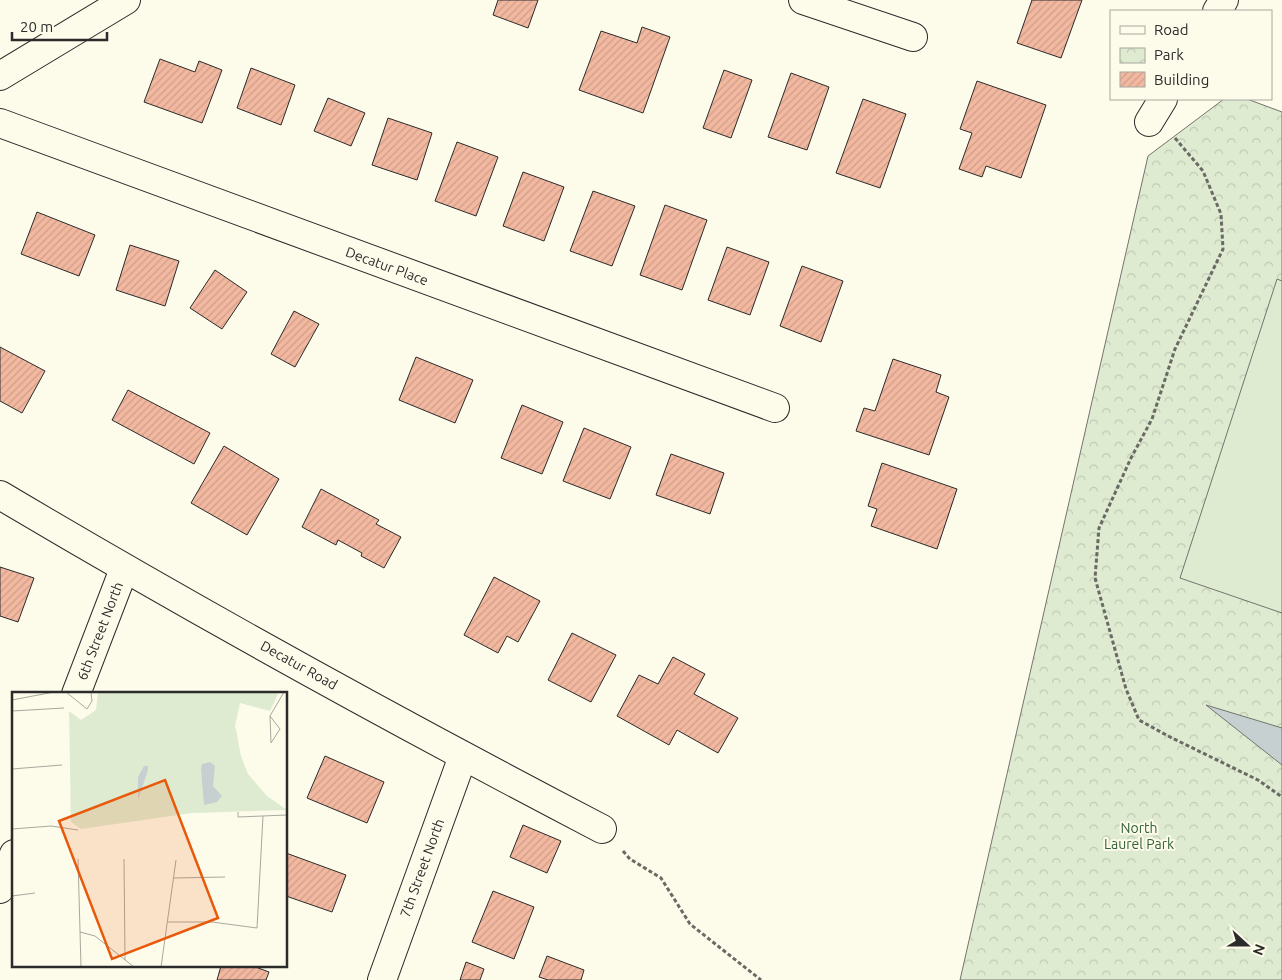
<svg xmlns="http://www.w3.org/2000/svg" width="1282" height="980" font-family="Ubuntu,sans-serif">
<style>
.park{fill:url(#park-crowns);stroke:#74746e}
.garden{fill:#deebd1;stroke:#74746e}
.water{fill:#c7d0d0;stroke:#74746e}
.building{fill:url(#building-hatch);stroke:#2b2b2b}
.lines{fill:none;stroke-linecap:round;stroke-linejoin:round}
.minor-casing{stroke:#2b2b2b;stroke-width:30}
.path{stroke:#6a6964;stroke-width:3;stroke-dasharray:4 2.5;stroke-linecap:butt}
.minor{stroke:#fdfbea;stroke-width:28}
.labels{text-anchor:middle;dominant-baseline:central;stroke-width:4;stroke-linejoin:round;paint-order:stroke}
.street-label{font-size:14px;fill:#2b2b2b;stroke:#fdfbea}
.park-label{font-size:14px;fill:#34623c;stroke:#fdfbea}
.inset-road{fill:none;stroke:#a9a89e;stroke-width:1}
.view{fill:#e8590c;fill-opacity:0.15;stroke:#e8590c;stroke-width:2.5}
.inset-edge{fill:none;stroke:#2b2b2b;stroke-width:2.5}
</style>
<defs>
<pattern id="park-crowns" width="20" height="18" patternUnits="userSpaceOnUse" patternTransform="scale(1.25)"><rect width="20" height="18" fill="#deebd1"/><path d="M2 6a3 3 0 1 1 6 0M12 15a3 3 0 1 1 6 0" fill="none" stroke="#bfcab4"/></pattern>
<pattern id="building-hatch" width="6" height="6" patternUnits="userSpaceOnUse" patternTransform="scale(1.25)"><rect width="6" height="6" fill="#f2b8a0"/><path d="M-1 1l2-2M0 6l6-6M5 7l2-2" fill="none" stroke="#d09e8a"/></pattern>
</defs>
<rect width="100%" height="100%" fill="#fdfbea"/>
<!-- park -->
<path class="park" d="M1224,99h23l35,13v868h-322l188,-824z"/>
<!-- garden -->
<path class="garden" d="M1277,279l5,2v332l-102,-35z"/>
<!-- water -->
<path class="water" d="M1206,705l76,23v37z"/>
<!-- building -->
<g class="building">
<path d="M498,0h40l-10,28 -35,-13z"/>
<path d="M1032,0h50l-21,58 -44,-15z"/>
<path d="M642,27l28,10 -27,76 -64,-23 22,-59 36,12z"/>
<path d="M160,59l35,13 4,-11 23,9 -20,53 -58,-21z"/>
<path d="M251,68l44,17 -14,40 -44,-17z"/>
<path d="M724,70l28,10 -21,58 -28,-10z"/>
<path d="M791,73l38,14 -22,63 -39,-13z"/>
<path d="M977,81l69,24 -25,73 -35,-12 -4,11 -23,-8 13,-36 -12,-4z"/>
<path d="M328,98l37,15 -14,33 -37,-15z"/>
<path d="M863,99l43,15 -26,74 -44,-15z"/>
<path d="M388,118l44,15 -15,47 -45,-15z"/>
<path d="M457,142l41,15 -22,59 -41,-15z"/>
<path d="M523,172l41,15 -20,54 -41,-15z"/>
<path d="M593,191l42,15 -23,60 -42,-15z"/>
<path d="M665,205l42,15 -25,70 -42,-15z"/>
<path d="M37,212l58,23 -16,41 -58,-22z"/>
<path d="M130,245l49,16 -14,45 -49,-16z"/>
<path d="M727,247l42,15 -19,53 -42,-15z"/>
<path d="M802,266l41,15 -22,61 -41,-16z"/>
<path d="M215,270l32,22 -25,37 -32,-21z"/>
<path d="M294,311l25,13 -24,43 -24,-13z"/>
<path d="M0,347l45,24 -23,42 -22,-12z"/>
<path d="M416,357l57,23 -18,43 -56,-23z"/>
<path d="M893,359l48,16 -5,17 13,5 -20,58 -73,-24 8,-23 11,3z"/>
<path d="M128,390l82,43 -16,31 -82,-44z"/>
<path d="M522,405l41,17 -21,52 -41,-16z"/>
<path d="M584,428l47,19 -21,52 -47,-18z"/>
<path d="M224,446l55,33 -32,56 -56,-32z"/>
<path d="M671,454l53,19 -14,41 -54,-19z"/>
<path d="M882,463l75,26 -20,60 -66,-23 6,-17 -9,-3z"/>
<path d="M321,489l58,31 -3,4 25,13 -17,31 -23,-12 1,-3 -24,-13 -2,5 -34,-18z"/>
<path d="M0,567l34,11 -16,44 -18,-6z"/>
<path d="M494,577l46,24 -22,41 -11,-6 -9,17 -34,-18z"/>
<path d="M572,633l44,22 -25,47 -43,-22z"/>
<path d="M673,657l32,17 -11,20 44,24 -20,35 -41,-23 -8,15 -52,-29 22,-41 19,9z"/>
<path d="M325,756l59,26 -17,41 -60,-25z"/>
<path d="M523,825l38,16 -14,32 -37,-16z"/>
<path d="M286,853l60,22 -14,37 -46,-16z"/>
<path d="M493,891l41,16 -20,52 -42,-17z"/>
<path d="M547,956l37,14 -3,10h-33l-9,-3z"/>
<path d="M466,962l18,7 -4,11h-20z"/>
<path d="M221,966h32l16,6 -3,8h-49z"/>
</g>
<g class="lines">
<defs>
<g id="minor">
<path d="M803,0l110,37"/>
<path d="M1217,11l7,-11"/>
<path d="M0,76l126,-76"/>
<path d="M1149,122l14,-23"/>
<path d="M0,123l775,285"/>
<path d="M0,495c197,117 399,228 602,334"/>
<path d="M76,694l48,-125"/>
<path d="M0,889l14,-35"/>
<path d="M382,980l81,-224"/>
</g>
</defs>
<!-- minor casing -->
<use href="#minor" class="minor-casing"/>
<!-- path -->
<g class="path">
<path d="M1175,138l28,33 18,43 2,35 -48,100 -23,70 -21,39 -32,70 -4,50 31,111 13,31 31,17 88,43 24,17"/>
<path d="M623,851l7,8 31,19 29,46 71,56"/>
</g>
<!-- minor -->
<use href="#minor" class="minor"/>
</g>
<g class="labels">
<!-- street labels -->
<g class="street-label">
<text transform="translate(387 266) rotate(20)">Decatur Place</text>
<text transform="translate(100 631) rotate(-69)">6th Street North</text>
<text transform="translate(299 665) rotate(29)">Decatur Road</text>
<text transform="translate(422 868) rotate(-70)">7th Street North</text>
</g>
<!-- park labels -->
<g class="park-label">
<text x="1139" y="828">North<tspan x="1139" dy="16">Laurel Park</tspan></text>
</g>
</g>
<!-- overview -->
<g transform="translate(12 692)">
<rect width="275" height="275" fill="#fdfbea"/>
<path d="M86,0h181l-9,19 -30,-8 -5,23 4,25 9,23 19,22 20,14 -95,3 -111,16 -10,-7 -2,-111 12,9 15,-10z" fill="#deebd1"/>
<path d="M80,32l53,6 -8,26 -13,13 2,39 -37,2v-83zM218,35l6,2 6,34 -9,3 -14,-20 1,-7zM227,94h17v20h-17z" fill="#deebd1"/>
<path d="M198,70l5,4 -2,20 9,10 -5,6 -13,3 -3,-36 1,-5zM132,74h4v4l-10,30v-23z" fill="#c7d0d0"/>
<path class="inset-road" d="M54,0l21,17 5,-8 -1,-9M0,8l42,-8M0,19l52,-3M258,24l10,13 -9,14 -1,-27 14,-24M0,77l50,-4M226,120v5l49,-2M0,137l39,-3 27,4M66,167l3,108M112,167l1,101M162,186l51,-1M0,204l23,-3M156,230h44l45,6 6,-112M68,240l15,4 39,31M149,275l15,-107"/>
<path class="view" d="M153,88l53,138 -106,41 -53,-138z"/>
<rect width="275" height="275" class="inset-edge"/>
</g>
<!-- legend -->
<rect x="1110" y="10" width="162" height="90" fill="#fdfbea" stroke="#a9a89e"/>
<rect x="1120" y="26" width="25" height="8" fill="#fdfbea" stroke="#a9a89e"/>
<text x="1154" y="35" font-size="15" fill="#2b2b2b">Road</text>
<rect x="1120" y="48" width="25" height="15" fill="url(#park-crowns)" stroke="#a9a89e"/>
<text x="1154" y="60" font-size="15" fill="#2b2b2b">Park</text>
<rect x="1120" y="72" width="25" height="15" fill="url(#building-hatch)" stroke="#a9a89e"/>
<text x="1154" y="85" font-size="15" fill="#2b2b2b">Building</text>
<!-- north arrow -->
<g transform="translate(1247 945) rotate(111)" stroke="#fdfbea" stroke-width="4" paint-order="stroke">
<path d="M0-4L9 19L0 12L-9 19Z" fill="#2b2b2b"/>
<text y="-8" font-size="14" font-weight="bold" text-anchor="middle" fill="#2b2b2b">N</text>
</g>
<!-- scale -->
<path d="M12 32v8h95v-8" fill="none" stroke="#2b2b2b" stroke-width="2.5"/>
<text x="20" y="32" font-size="15" fill="#2b2b2b" stroke="#fdfbea" stroke-width="4" paint-order="stroke">20 m</text>
</svg>
